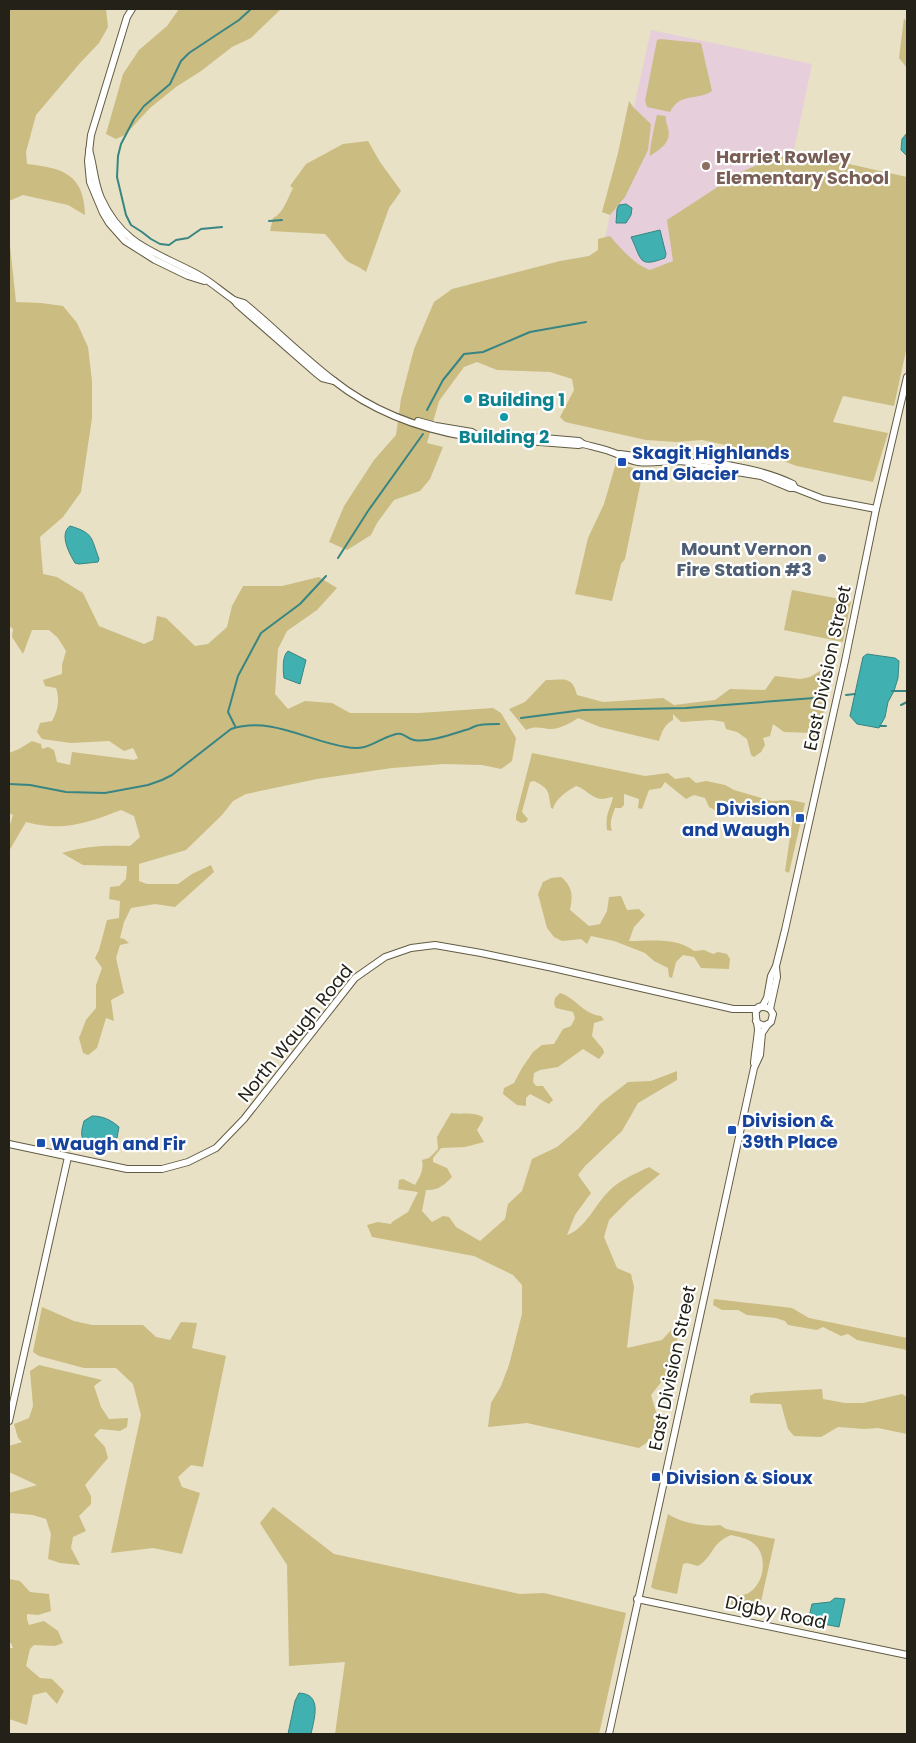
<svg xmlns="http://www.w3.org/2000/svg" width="916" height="1743" font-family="Poppins,sans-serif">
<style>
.education{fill:#e6cfdb}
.green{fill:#cbbc82}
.water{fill:#40b0b1;stroke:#388583}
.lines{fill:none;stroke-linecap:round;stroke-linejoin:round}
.stream{stroke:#388583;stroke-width:2}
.tertiary-casing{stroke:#625c44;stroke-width:8}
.tertiary{stroke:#fff;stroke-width:6}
.education-dot{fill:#8d6e63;stroke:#fff;stroke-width:2}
.culture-dot{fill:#0f9aa8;stroke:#fff;stroke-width:2}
.transit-dot{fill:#1a4fb4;stroke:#fff;stroke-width:2}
.service-dot{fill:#5c6f8a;stroke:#fff;stroke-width:2}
.labels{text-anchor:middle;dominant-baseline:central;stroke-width:4.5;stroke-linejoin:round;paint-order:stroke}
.education-label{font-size:18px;font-weight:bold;fill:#785e54;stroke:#fff;text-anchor:start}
.culture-label{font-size:18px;font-weight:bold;fill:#0d838f;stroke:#fff;text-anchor:start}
.transit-label{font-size:18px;font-weight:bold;fill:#164399;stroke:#fff;text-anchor:start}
.service-label{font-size:18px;font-weight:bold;fill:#4e5e75;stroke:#fff;text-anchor:end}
.street-label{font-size:18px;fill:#242218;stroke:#fff}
</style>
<rect width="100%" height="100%" fill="#e8e1c5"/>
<!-- education -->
<path class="education" d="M651,30l161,34 -50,240 -164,-35z"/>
<!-- green -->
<g class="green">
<path d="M9,9h97l2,18 -9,16 -19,20 -44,52 -10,37 1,12c36,4 57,10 58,51l-17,-10 -45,-10 -14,6z"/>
<path d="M179,9h102l-30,29 -19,9 -31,24 -25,16 -26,21 -25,27 -9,4 -10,-5 17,-60 16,-24 28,-24z"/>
<path d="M904,18l3,5v45l-8,-10z"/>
<path d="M660,39l41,4 11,48c-15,10 -32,1 -42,21l-23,-5 -2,-6 12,-61z"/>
<path d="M629,101l5,7 17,16 -3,26 -23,47 -15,18 -8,-3 16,-59z"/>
<path d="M657,115l9,1c-1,5 1,7 2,12 4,15 -8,21 -18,28 -1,-4 5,-34 7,-41z"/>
<path d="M368,141l12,21 21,29 -12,17 -23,64c-8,-7 -17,-8 -21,-13 -7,-8 -12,-17 -20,-25l-55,-3 3,-13c10,-4 15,-20 20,-30l-3,-2 16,-22 37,-20z"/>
<path d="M800,153l107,24v169l-13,60 -51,-10 -10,26 55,11 -15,49 -76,-16 -39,-14 -56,-12 -26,2 -30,-2 -81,-18 -5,-5 14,-27 -2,-11 -22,-7 -53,-2 -20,-8 -13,5 -25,34 -12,42 16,4 -13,32 -10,12 -26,9 -17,23 -6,12 -24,15 -18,-8 15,-36 30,-46 22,-25 5,-36 13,-50 20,-47 18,-13 108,-28 29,-5 9,-6v-11l12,-3c10,12 25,29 40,34l23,-9 -6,-41 72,-47 34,-15z"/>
<path d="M9,236l7,66 25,1 22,3 14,17 11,24 4,34v37l-11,74 -18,25 -23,20 3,37 14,3 26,16 16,33 45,18 9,-4 4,-24 9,2 29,28 13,-2 19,-17 5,-21 11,-20h39l37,-9 18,11 -20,22 -30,21 -9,18 -3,45 13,15 17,-8 27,2 18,10h69l74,-5 8,5 15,25 -4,23 -11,8 -19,-4 -38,-1 -52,4 -75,11 -71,15 -13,7 -11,14 -36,35 -47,14v17l8,3h31l14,-10 19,-9 3,7 -39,35 -20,-3 -24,4 -7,14 -4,16 4,1 5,4 -9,2 -4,13 8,35 -13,7 3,21 -8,-3 -9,30 -9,7 -5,-2 -4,-15 7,-18 10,-12v-23l6,-17 -7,-10 4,-8 8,-30 12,-2 1,-17 -11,-2 1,-12 9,-1 7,-7 1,-13 -44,-1 -21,-12c23,-7 45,-8 68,-7l10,-9 -6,-21 -13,-6c-34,13 -58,22 -95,12l-17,29v-23l4,-13 -4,-2v-60l10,-4 13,-8 9,3 1,5 6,-2 6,3 3,12 13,3 2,-13 62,8 4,-2 -5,-10 -9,3 -15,-10 -38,2 -29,-4 -5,-7 3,-9 12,-2c6,-11 8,-22 4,-33l-11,-2 -2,-6 19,-6v-9l4,-14 -8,-13 -9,-8h-17l-9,24 -11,-17 1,-8 -4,-3z"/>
<path d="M616,463l27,8 -18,88 -4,5 -9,37 -37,-7 13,-56 16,-34z"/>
<path d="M792,590l59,11 -8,41 -59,-12z"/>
<path d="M825,668l7,6 -17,76 -3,-1 1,-16 -29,-1 -11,-8 -3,12 -7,2 2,7 -4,7 -7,5 -3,-2 -4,-16 -10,-7 -11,-3 -2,-7 -12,-2 -31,2 -8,-8v6c-9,5 -11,11 -14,21l-59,-14 -22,-9c-7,5 -20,12 -29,11 -9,-1 -14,-3 -23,1l-17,-21 16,-7 21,-22c18,0 26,-5 31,15l26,7 60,-4 11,7 41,-5 15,-11 35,1 10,-14 25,3 10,-2z"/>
<path d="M532,753l113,23 23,-3 7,6 14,-2 7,6 10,-2 19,4 9,5 38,11 19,-1 14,3 -16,70 -4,-2 8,-54 -63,-16 2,8 -9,5 -14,-7 -4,-9 -11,-3 -8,4 -21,-17 -4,6 -12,2 -7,19 -4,-1 1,-9 -15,-5v11l-3,3h-6c-3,8 -6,15 -3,23l-5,-1c-2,-17 3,-19 6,-33 -3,0 -8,2 -12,2 -10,-1 -16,-11 -25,-13 -10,6 -20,12 -23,23l-2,-1c-3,-17 -1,-19 -17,-27l-4,1 -8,30 6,7 -2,3 -5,1 -5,-3v-4z"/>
<path d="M561,877c12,10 12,19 9,33l19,16 11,-2 7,-13 2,-14 12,-1 6,14 12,-1 6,6 -11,12 -5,14c21,0 48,-4 65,10l10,-1 9,4 5,-2 9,2 3,5 -1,10 -28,-1 -7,-11 -11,-2 -7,7 -4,16 -3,-1 -1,-9 -14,-7 -9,-8 -31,-12 -23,-5 -4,8 -6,-5 -19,2 -8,-4 -7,-9 -9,-34 5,-12 8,-4z"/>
<path d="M560,993c16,5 23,21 41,23l3,4 -10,3 -2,13 11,13 1,4 -5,6 -16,-10 -25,18 -18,3 -6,3 -1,9 3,4h7l10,14 -4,4 -19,-10 -4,4v8l-9,-1 -14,-11 1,-6 10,-5 8,-15 11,-16 9,-7 12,-1 9,-15 8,-3 4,-8 -2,-6 -17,-4 -2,-4 1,-6z"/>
<path d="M677,1071v9l-39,23 -16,28 -37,35 -7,9 13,18 -16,22 -8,20c18,-6 28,-30 41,-43 11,-12 27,-18 41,-25l11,7 -30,25 -21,21 -5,17 13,31 14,6 3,13 -7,61 35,-8 22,-24 -18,60 -15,19 6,20 -1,21 -17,12 -112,-25 -39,4 3,-24 10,-17 8,-21 13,-51v-29l-9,-10 -39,-19 -102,-19 -5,-12 11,-3 13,2 1,-2 16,-10 10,-20 -20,-3 1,-9 4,-1 12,6c5,-8 9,-16 7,-25l7,-2 9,-9 -1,-12 14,-24c12,2 21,-2 32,4v3l-6,10 7,12 -19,5 -24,1 -8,10v4l14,6 5,9c-8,8 -14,14 -26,13l-4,21 10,11 11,-6 6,1 7,10 24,14 25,-22 3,-15 14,-13 10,-32 25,-12 22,-19 22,-25 27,-21 23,-1z"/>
<path d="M714,1299l78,9 17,10 98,20v12l-50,-10 -9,-6 -7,2 -18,-9 -6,3 -29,-5 -3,-4 -9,-3 -29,-3 -9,-5h-16l-9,-5z"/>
<path d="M42,1307l32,14 18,4h51l13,12 14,3 11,-18 16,1 -5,25 34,8 -23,111 -12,-2 -13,12 4,10 18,6 -18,61 -29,-6 -42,5 30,-138 -8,-31 -17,-16h-32l-45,-12 -6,-4z"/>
<path d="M39,1365l63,15 -8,6 7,21 8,12 19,-1 -1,9 -7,4 -20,-2 -6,6 11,12 3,11 -23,27 6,11v8l-12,12 7,15 -13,6 -2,11 9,17 -20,-2 -12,-4 3,-25 -5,-15 -13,-4 -22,-2 -2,2v-22l28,-8 -28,-13v-26l13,-4 -4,-4 -4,-14 15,-6 4,-12 -3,-35z"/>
<path d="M822,1389l1,10 22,4h18l39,-9 5,3v37l-29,-6 -14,1 -26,-2 -17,10 -27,-1 -6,-7 -7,-25 -31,-1v-7l5,-3z"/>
<path d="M273,1507l61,47 186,40 24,-1 82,20 -27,121h-264l10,-72 -56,4 -2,-101 -27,-42z"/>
<path d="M668,1514c14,9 35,13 52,11l6,4 49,10 -15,67 -7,3 -24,-5 2,-8c6,-1 14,0 19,-4 15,-10 18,-38 3,-49 -6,-5 -14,-6 -22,-8 -21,9 -16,20 -33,31l-11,-3 -4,1 -6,30 -23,-5 -3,-2z"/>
<path d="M9,1579l11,2 10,11 19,2 2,17 -13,4 -11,-1v5l2,6 15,-4 14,10 5,12 -8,3 -21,-1 -4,4 -4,17 14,12 12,1 12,12 -7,13 -11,-12 -13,3 -6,30 -18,-6v-71h4l-2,-5h-2z"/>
</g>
<!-- water -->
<g class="water">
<path d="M907,133v23l-6,-6 1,-11z"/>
<path d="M626,204l6,4 -1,7 -5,8h-10l1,-14 2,-4z"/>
<path d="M660,230l6,24 -1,4c-27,10 -23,2 -34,-21z"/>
<path d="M70,526c24,7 21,12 29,33l-1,3 -19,2 -4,-1c-6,-10 -16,-29 -5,-37z"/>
<path d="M288,651l18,9 -6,24 -16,-6c-1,-8 -2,-22 4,-27z"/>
<path d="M867,654l28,4 4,3 -1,17 -4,13 -6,11 -3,15 -6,11 -22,-4 -7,-8 13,-59z"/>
<path d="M92,1116c11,0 19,4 27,11l-2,11 -20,8 -13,-4c-4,-8 -2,-13 0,-21z"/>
<path d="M835,1598l10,1 -6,28 -31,-6 4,-17 18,-2z"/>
<path d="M299,1693c24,1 15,26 12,41h-23l7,-33z"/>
</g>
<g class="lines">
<!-- stream -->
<g class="stream">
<path d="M269,221l13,-1"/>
<path d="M222,227l-21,2 -13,9 -12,2 -7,5 -9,-1 -9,-5 -9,-7 -11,-7 -5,-10 -9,-38 1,-21 3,-12 13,-25 10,-13 26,-22 11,-23 8,-8 50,-33 12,-11"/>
<path d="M427,410l16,-30 21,-26 19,-2 47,-20 56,-10"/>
<path d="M338,558l30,-47 55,-77"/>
<path d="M892,691h15"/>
<path d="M846,695l9,-1"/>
<path d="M901,705l6,-3"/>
<path d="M521,718l62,-8 103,-2 141,-11"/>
<path d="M235,726l-7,-14 10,-36 23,-43 39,-29 26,-28"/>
<path d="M880,726h6"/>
<path d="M9,784l21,1 36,7 39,1 43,-8 14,-5 10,-5 59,-46c40,-13 76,12 115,18 23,4 28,-6 47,-12 11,-4 12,3 21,5 15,3 41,-7 55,-11 4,-2 8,-4 11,-4 6,-1 13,-1 19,-1"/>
</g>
<defs>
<g id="tertiary">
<path d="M132,9l-5,8 -36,118 -3,26 2,21 13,31 6,10 16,18 30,19 33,16 16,5"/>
<path d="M89,150c5,16 5,32 12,48 22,48 53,53 96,76 13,7 25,18 37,26l3,4 80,70 5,4 12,3"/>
<path d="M234,300l10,3c30,25 58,53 89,77 39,31 87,49 136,57l5,-2"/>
<path d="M418,421l18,5 36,6c11,9 30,3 42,8l64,5 5,-1"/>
<path d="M509,438l11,-2 59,5 4,3c11,3 23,5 34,10 7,3 13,7 21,8 21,3 42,-6 62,4l61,10 29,12h5l28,11 53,10"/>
<path d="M620,454l37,5 4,2"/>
<path d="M694,463l7,-3c32,6 63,10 92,24l2,4"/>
<path d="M762,1007l5,-9 4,-22 5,-10 9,-36 60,-269 31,-152 31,-132"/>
<path d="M770,1009l7,-32 -1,-10"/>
<path d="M754,1063c1,-11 3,-22 4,-33 0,-8 -10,-31 12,-21l3,5 -2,8c-5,5 -11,4 -15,-1"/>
<path d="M9,1144l118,25h35l26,-7 28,-14 28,-29 111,-141 30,-21 26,-9 24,-3 46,8 72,15 180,41h25"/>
<path d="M9,1421l59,-264"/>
<path d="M637,1599l270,56"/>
<path d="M609,1734l145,-666 6,-13 2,-22 6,-9"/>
</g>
</defs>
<!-- tertiary casing -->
<use href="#tertiary" class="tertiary-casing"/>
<!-- tertiary -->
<use href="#tertiary" class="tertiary"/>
</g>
<!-- markers -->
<circle class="education-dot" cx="706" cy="166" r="5"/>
<g class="culture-dot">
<circle cx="468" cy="399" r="5"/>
<circle cx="504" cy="417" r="5"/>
</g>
<g class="transit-dot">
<rect x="617" y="457" width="10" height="10" rx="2.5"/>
<rect x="795" y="813" width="10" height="10" rx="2.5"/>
<rect x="727" y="1125" width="10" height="10" rx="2.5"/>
<rect x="36" y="1138" width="10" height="10" rx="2.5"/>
<rect x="651" y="1472" width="10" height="10" rx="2.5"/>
</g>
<circle class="service-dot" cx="822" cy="558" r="5"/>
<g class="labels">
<!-- education labels -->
<g class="education-label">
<text x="716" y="156">Harriet Rowley<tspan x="716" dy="21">Elementary School</tspan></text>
</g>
<!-- culture labels -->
<g class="culture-label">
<text x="478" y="399">Building 1</text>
<text x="504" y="436" text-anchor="middle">Building 2</text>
</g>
<!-- transit labels -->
<g class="transit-label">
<text x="632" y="452">Skagit Highlands<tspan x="632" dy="21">and Glacier</tspan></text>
<text x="790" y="808" text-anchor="end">Division<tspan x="790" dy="21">and Waugh</tspan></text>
<text x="742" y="1120">Division &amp;<tspan x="742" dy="21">39th Place</tspan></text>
<text x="51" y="1143">Waugh and Fir</text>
<text x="666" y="1477">Division &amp; Sioux</text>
</g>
<!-- service labels -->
<g class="service-label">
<text x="812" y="548">Mount Vernon<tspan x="812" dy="21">Fire Station #3</tspan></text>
</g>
<!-- street labels -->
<g class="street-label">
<text transform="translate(827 668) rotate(-78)">East Division Street</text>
<text transform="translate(295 1033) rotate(-51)">North Waugh Road</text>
<text transform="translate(672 1368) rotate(-78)">East Division Street</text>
<text transform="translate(776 1612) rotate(12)">Digby Road</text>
</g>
</g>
<!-- border -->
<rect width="916" height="1743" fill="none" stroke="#242218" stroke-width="20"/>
</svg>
